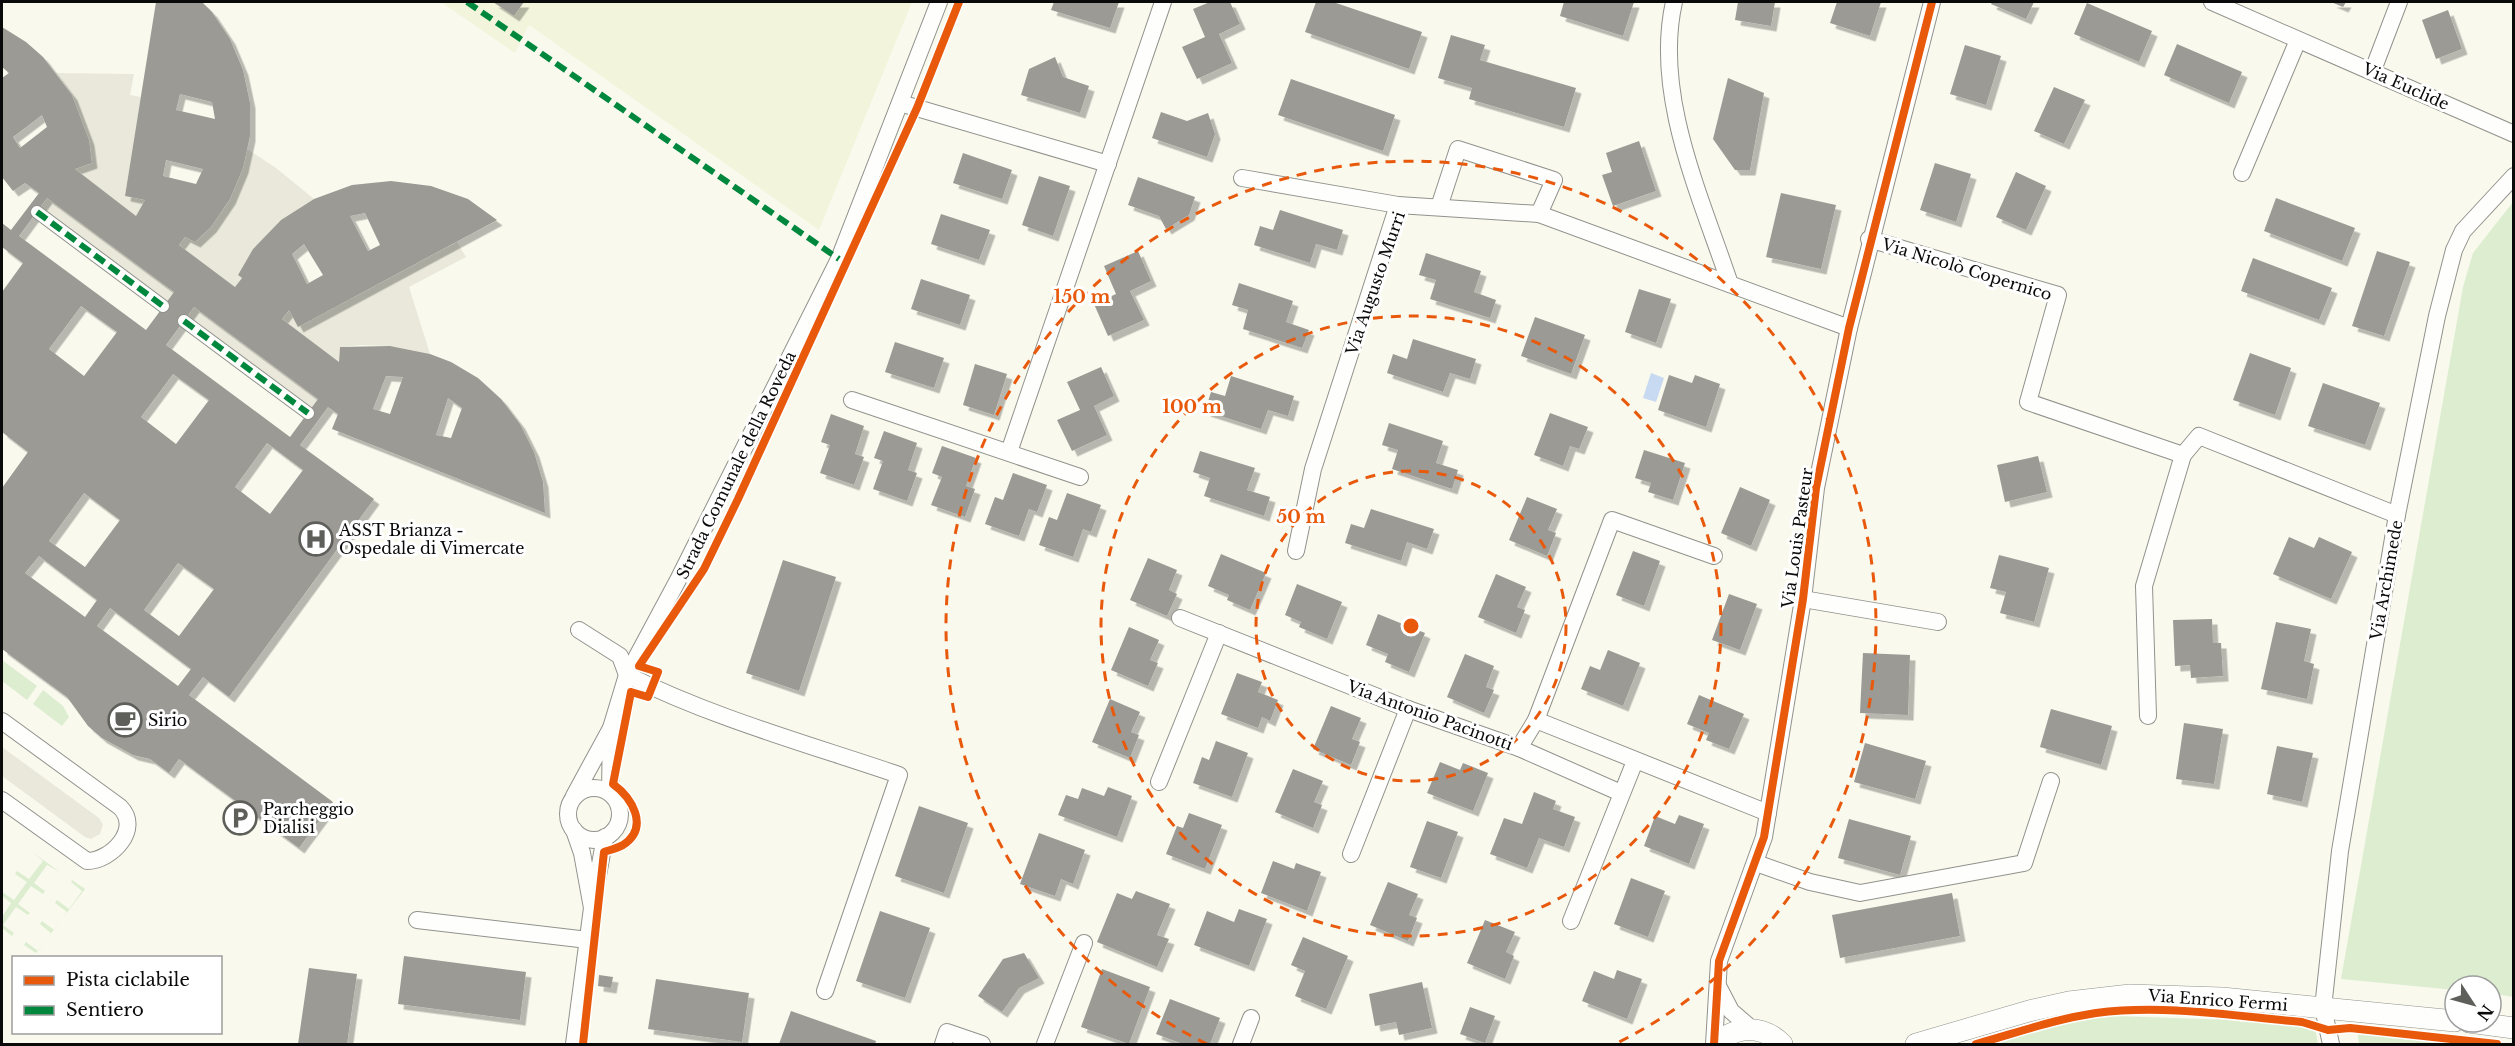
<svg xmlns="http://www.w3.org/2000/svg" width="2515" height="1046" font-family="'Libre Baskerville',serif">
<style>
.farmland{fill:#f2f5db}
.green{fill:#dceecf}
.plaza{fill:#e9e8da}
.water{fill:#c7daf1}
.building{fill:#9b9a94;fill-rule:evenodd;filter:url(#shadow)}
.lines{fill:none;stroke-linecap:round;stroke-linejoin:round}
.pedestrian-casing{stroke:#92928d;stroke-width:14}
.minor-casing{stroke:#92928d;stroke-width:18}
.tertiary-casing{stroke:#92928d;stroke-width:22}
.pedestrian{stroke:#fefefc;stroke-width:12}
.minor{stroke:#fefefc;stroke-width:16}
.tertiary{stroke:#fefefc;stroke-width:21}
.quiet{stroke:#00873e;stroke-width:6;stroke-dasharray:12 6;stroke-linecap:butt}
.cycleway-casing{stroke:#fff;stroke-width:11}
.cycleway{stroke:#e8590c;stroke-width:8}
.ring{fill:none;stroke:#e8590c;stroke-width:3;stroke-dasharray:10 8}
.labels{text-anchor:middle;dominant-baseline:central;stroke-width:6;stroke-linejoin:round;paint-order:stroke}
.street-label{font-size:16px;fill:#0a0a0a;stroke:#fff}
.poi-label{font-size:16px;fill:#0a0a0a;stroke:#fff;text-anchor:start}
.centre{fill:#e8590c;stroke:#fff;stroke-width:3}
.ring-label{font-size:18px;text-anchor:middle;font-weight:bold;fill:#e8590c;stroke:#fff;stroke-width:6;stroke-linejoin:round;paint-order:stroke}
</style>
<defs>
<filter id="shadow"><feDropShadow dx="5.5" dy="5.5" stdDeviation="0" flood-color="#0004"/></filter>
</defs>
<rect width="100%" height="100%" fill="#f9f9ee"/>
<!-- farmland -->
<path class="farmland" d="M441,2h471l-93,228 -290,-205 -14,28z"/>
<!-- green -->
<g class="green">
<path d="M2513,202v795l-22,-4v-7h-36v4l-114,-11 122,-692 10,-34z"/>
<path d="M2,660l35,26 -10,14 -25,-19z"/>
<path d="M43,690l20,16 6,11 -7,9 -29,-22z"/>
<path d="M32,852l28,20 -13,-7 -13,18 11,8 -2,3 -12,-8 -13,18 12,9 -2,2 -12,-8 -13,18 11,8 -2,3 -10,-8v-11l9,-14 -9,-7v-4l12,8 13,-18 -12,-8 2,-3 12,8 14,-18z"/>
<path d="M72,880l13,9 -52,68 3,-4 -12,-8 2,-3 12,9 13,-18 -11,-9 2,-3 12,9 13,-18 -12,-9 2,-3 12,9 13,-18 -11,-9z"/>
<path d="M2088,1015l226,8 4,21h-335l20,-8z"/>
<path d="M2357,1028l122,16h-120z"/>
</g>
<!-- plaza -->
<g class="plaza">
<path d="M57,73l77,1 -4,21 11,2 -16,99 20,4 -9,16 -61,-47 17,-6 -3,-23 -17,-45z"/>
<path d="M247,149l29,19 38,31 -33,21 -28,29 -15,26 4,3 -7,9 -56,-42 6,-8 10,5 16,-15 19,-28 13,-31z"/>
<path d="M47,198l127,94 -14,18 -126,-94z"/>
<path d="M457,242l9,15 -57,30 21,67 -40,-8 -29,-1 -21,2 -1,15 -57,-43 7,-9 9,16z"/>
<path d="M194,307l124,92 -14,19 -124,-92z"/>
<path d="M2,747l97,71 4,7 -3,9 -9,5 -6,-2 -83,-61z"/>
</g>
<!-- water -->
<path class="water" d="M1651,373l13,5 -8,24 -13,-4z"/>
<!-- building -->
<g class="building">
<path d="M156,2h46l10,10 18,27 13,31 7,33v33l-7,32 -13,31 -19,28 -16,15 -10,-5 -6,8 56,42 7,-9 -4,-3 15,-26 28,-29 33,-21 38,-14 39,-4 40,5 37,13 29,21 -199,107 -9,-17 -7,9 57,43 1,-15 50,-1 40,8 21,8 27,16 23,21 19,25 14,28 9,30 2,31 -213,-84 6,-15 -10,-7 -28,38 74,54 -145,198 -26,-20 -14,18 144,107 -34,46 -120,-89 -10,14 -19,-14 -17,-4 -31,-17 -14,-12 -21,-29 -65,-48v-161l26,-36 -26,-20v-140l21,-29 -21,-16v-24l9,7 28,-37 -14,-10 -12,8 -11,-14v-99l7,-5 -7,-6v-40l24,15 17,15 29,38 17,45 3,23 -17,6 61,47 9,-16 -20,-4zM180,94l32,8 3,17 -39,-9zM42,115l5,12 -27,21 -7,-11zM166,160l37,9 -7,15 -33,-8zM47,198l127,94 -28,38 -127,-94zM365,213l15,32 -12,6 -18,-35zM304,244l19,31 -16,9 -15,-30zM81,306l36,26 -33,44 -35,-27zM194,307l124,92 -28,38 -124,-92zM173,374l36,26 -33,44 -35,-27zM386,376l17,1 -13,37 -17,-5zM448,398l14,10 -11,30 -15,-3zM267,443l36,27 -33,44 -35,-27zM84,493l36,27 -35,47 -36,-26zM39,556l58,44 -12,17 -60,-44zM178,563l36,26 -35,47 -35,-26zM110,608l81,61 -13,17 -81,-60z"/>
<path d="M493,2h31l-10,14z"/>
<path d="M1054,2h65l-9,26 -59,-18z"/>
<path d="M1210,2h20l10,22 -21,10 13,29 -35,16 -15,-32 23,-10 -12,-28z"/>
<path d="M1316,2h17l89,30 -13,37 -104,-37z"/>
<path d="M1564,2h70l-11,34 -63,-20z"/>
<path d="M1738,2h37l-4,24 -36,-6z"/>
<path d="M1837,2h44l-11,34 -40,-13z"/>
<path d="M1992,2h42l-8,17 -35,-15z"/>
<path d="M2331,2h15l-3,5z"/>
<path d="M2087,3l65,28 -13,31 -65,-28z"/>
<path d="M2448,10l14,39 -26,10 -14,-39z"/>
<path d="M1451,35l34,10 -5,15 96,28 -12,39 -95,-28 3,-11 -34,-10z"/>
<path d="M2177,44l65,28 -13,31 -65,-28z"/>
<path d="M1965,45l36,11 -15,49 -36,-11z"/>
<path d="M1055,57l8,20 26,9 -9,27 -59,-18 8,-26z"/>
<path d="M1728,78l36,15 -14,77h-15l-22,-31z"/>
<path d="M1291,79l104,36 -12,36 -105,-36z"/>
<path d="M2054,87l31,13 -21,44 -30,-13z"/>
<path d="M1161,112l26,9 21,-8 7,21 -8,23 -55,-19z"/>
<path d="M1639,141l17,50 -43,15 -11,-31 10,-3 -6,-19z"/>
<path d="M963,153l49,17 -10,29 -49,-16z"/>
<path d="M1935,163l36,11 -15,48 -36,-12z"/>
<path d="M2016,172l30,14 -20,44 -30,-13z"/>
<path d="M1039,176l31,10 -17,50 -31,-11z"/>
<path d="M1138,177l57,20 -6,18 -23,14 -7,-13 -31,-11z"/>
<path d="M1781,193l55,12 -15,64 -55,-12z"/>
<path d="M2276,198l79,30 -13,33 -78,-30z"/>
<path d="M1280,210l63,20 -6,20 -21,-6 -6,19 -56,-18 6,-19 13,4z"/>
<path d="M941,214l49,16 -11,30 -48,-16z"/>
<path d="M1138,251l13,30 -21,10 14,29 -36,16 -14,-32 22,-10 -12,-28z"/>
<path d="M2377,251l33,11 -26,74 -32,-10z"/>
<path d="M1426,253l55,18 -7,21 22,8 -6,18 -60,-19 6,-19 -17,-5z"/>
<path d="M2253,258l79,30 -13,32 -78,-29z"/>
<path d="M921,279l49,16 -10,30 -49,-16z"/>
<path d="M1239,283l54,18 -7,21 23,8 -7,18 -59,-19 5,-19 -16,-5z"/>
<path d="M1639,289l32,10 -15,44 -31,-11z"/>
<path d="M1535,317l50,18 -14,39 -50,-18z"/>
<path d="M1413,339l63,20 -6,20 -20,-6 -7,19 -56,-19 6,-19 14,5z"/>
<path d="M895,342l49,16 -10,30 -49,-16z"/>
<path d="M2250,353l41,15 -16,47 -42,-15z"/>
<path d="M975,364l32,10 -13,41 -31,-10z"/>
<path d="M1101,367l13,29 -20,10 13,29 -35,16 -15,-31 23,-10 -13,-28z"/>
<path d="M1669,375l23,8 3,-8 25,9 -14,43 -48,-17z"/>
<path d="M1231,376l63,20 -6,20 -20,-6 -7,19 -56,-18 6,-19 14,4z"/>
<path d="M2323,383l57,20 -15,42 -57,-19z"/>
<path d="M1550,413l38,14 -9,22 -9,-3 -7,20 -29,-11z"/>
<path d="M831,414l33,12 -9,28 9,3 -10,28 -34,-12 10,-28 -9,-3z"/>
<path d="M1389,423l54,18 -7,22 22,7 -6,19 -60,-20 6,-19 -16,-5z"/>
<path d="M884,431l33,12 -9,27 9,3 -10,28 -34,-12 10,-28 -9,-3z"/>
<path d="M942,446l34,12 -10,28 9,3 -10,28 -34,-12 11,-28 -10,-4z"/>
<path d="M1644,450l41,13 -12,37 -25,-8 3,-9 -16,-5z"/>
<path d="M1200,451l55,17 -8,22 23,7 -6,19 -60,-20 6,-18 -17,-6z"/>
<path d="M2038,456l9,36 -42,10 -8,-37z"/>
<path d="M1013,473l34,12 -10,27 -8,-3 -10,27 -34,-12 10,-27 8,3z"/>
<path d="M1740,487l30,13 -19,46 -30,-13z"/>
<path d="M1067,493l34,12 -10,27 -8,-3 -10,28 -34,-12 10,-28 8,3z"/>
<path d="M1527,497l30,12 -9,21 8,3 -9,23 -38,-16z"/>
<path d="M1371,509l63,20 -7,20 -20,-7 -6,19 -56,-18 6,-19 13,4z"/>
<path d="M2289,537l25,11 5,-11 33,15 -21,47 -58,-25z"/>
<path d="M1633,551l27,10 -16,45 -28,-11z"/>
<path d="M1221,554l45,19 -16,37 -23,-10 2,-5 -21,-9z"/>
<path d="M1999,555l50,13 -15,54 -34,-9 6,-21 -16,-4z"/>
<path d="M1148,558l29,12 -8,20 8,4 -10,22 -37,-16z"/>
<path d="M783,560l53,17 -37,114 -53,-18z"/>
<path d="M1496,574l30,13 -9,20 8,3 -9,23 -38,-16z"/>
<path d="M1297,584l45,18 -15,37 -28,-12 2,-5 -16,-7z"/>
<path d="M1729,594l28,10 -17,46 -28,-10z"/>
<path d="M1378,614l47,19 -16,39 -24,-10 3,-8 -22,-9z"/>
<path d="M2212,619l1,24h8l2,33 -32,2 -1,-13 -15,1 -2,-46z"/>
<path d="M2276,622l35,7 -7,32 10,3 -7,35 -46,-10z"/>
<path d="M1129,627l30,13 -9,20 8,3 -10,23 -37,-16z"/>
<path d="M1608,650l32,13 -17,43 -42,-17 9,-23 10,4z"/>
<path d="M1863,653l47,2 -2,60 -48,-2z"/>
<path d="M1465,654l29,12 -8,21 8,3 -10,23 -37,-16z"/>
<path d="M1237,673l25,9 -4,10 20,8 -8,21 -8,-4 -4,11 -37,-14z"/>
<path d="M1699,695l45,19 -15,35 -23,-9 3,-7 -22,-9z"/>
<path d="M1110,699l30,13 -9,20 8,3 -9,23 -38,-16z"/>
<path d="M1331,706l30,12 -9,21 8,3 -9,23 -38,-16z"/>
<path d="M2051,709l61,17 -11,39 -61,-18z"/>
<path d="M2184,723l39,6 -9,55 -38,-5z"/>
<path d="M1216,741l32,12 -16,44 -39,-14 9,-26 7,3z"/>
<path d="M1865,743l61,18 -11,38 -61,-17z"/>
<path d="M2277,746l36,7 -11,49 -35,-8z"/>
<path d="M1440,762l20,8 3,-7 25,10 -15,38 -46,-18z"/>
<path d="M1293,769l30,12 -9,21 8,3 -9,23 -38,-16z"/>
<path d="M1108,787l24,9 -15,41 -59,-22 8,-20 12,4 4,-11 22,8z"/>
<path d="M1534,792l22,9 -3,8 22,8 -11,30 -25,-9 -12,30 -37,-14 14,-36 18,6z"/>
<path d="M919,806l49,17 -24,70 -49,-17z"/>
<path d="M1189,813l33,12 -17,44 -39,-15 11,-28 6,2z"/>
<path d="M1679,815l25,9 -15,40 -45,-18 11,-30 20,8z"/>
<path d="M1849,819l62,17 -11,39 -62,-17z"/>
<path d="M1427,821l31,11 -17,46 -31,-11z"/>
<path d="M1039,833l46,17 -12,34 -12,-5 -6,17 -35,-12z"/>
<path d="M1273,861l21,8 2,-6 25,9 -14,39 -46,-18z"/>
<path d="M1631,878l34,13 -17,46 -34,-13z"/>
<path d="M1388,882l30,12 -9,21 8,3 -9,23 -38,-16z"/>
<path d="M1136,891l34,13 -13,31 12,4 -12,28 -60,-25 20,-49 15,6z"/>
<path d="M1952,893l8,43 -120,22 -8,-43z"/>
<path d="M1239,909l28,10 -18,47 -55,-21 13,-34 27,11z"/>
<path d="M880,911l50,17 -25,70 -49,-17z"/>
<path d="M1485,920l30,12 -9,20 8,4 -9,23 -38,-16z"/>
<path d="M1303,937l45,19 -22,53 -31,-13 10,-25 -14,-6z"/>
<path d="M1024,953l15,25 -20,10 -17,24 -24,-16 25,-37z"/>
<path d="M404,956l122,16 -6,48 -122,-16z"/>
<path d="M309,968l48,6 -10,70h-49z"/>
<path d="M1102,969l48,18 -21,57 -48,-17z"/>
<path d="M1617,970l25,9 -15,40 -45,-18 12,-30 20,8z"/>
<path d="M599,975l14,2 -2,11 -13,-2z"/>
<path d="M656,979l93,14 -7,49 -94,-13z"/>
<path d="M1422,982l10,46 -33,7 -3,-13 -21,4 -6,-32z"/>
<path d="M1170,999l50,19 -10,26h-27l-27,-10z"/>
<path d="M1470,1007l25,9 -10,27 -25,-9z"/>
<path d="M791,1011l85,30 -1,3h-96z"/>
</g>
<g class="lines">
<defs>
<g id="pedestrian">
<path d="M37,212l126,94"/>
<path d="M184,321l124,92"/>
</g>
<g id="minor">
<path d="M1674,2c-21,93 27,195 56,282"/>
<path d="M2212,2l302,132"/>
<path d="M2373,70l26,-68"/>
<path d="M900,103l208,61"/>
<path d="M2242,173l56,-133"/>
<path d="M1242,178l156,27"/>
<path d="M1439,207l19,-58 96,31 -15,34"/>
<path d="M1869,239l189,56 -30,107 155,53 16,-19 198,79"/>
<path d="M852,400l228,77"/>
<path d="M1009,452l154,-450"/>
<path d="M1296,551l17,-82 85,-264 141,9 310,114"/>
<path d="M1803,599l135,23"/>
<path d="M1180,618l228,91 111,39 17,-28 232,93"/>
<path d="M579,630l41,26 7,19c86,43 181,69 272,100l-74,216"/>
<path d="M2148,716l-4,-130 39,-131"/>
<path d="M1536,720l76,-200 102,36"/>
<path d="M2,721l118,86c22,22 -9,54 -33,54l-85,-61"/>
<path d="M611,728l16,-53 51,-95 161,-321 100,-257"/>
<path d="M1519,748l102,45"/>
<path d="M1159,782l60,-149"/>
<circle cx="594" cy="814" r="26"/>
<path d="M574,796l37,-68 -1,65"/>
<path d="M574,830l8,23 10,55 13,-71"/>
<path d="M1351,854l57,-145"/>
<path d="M1756,863l54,19 50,11 164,-30 27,-82"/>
<path d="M417,920l171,20"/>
<path d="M1571,921l64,-160"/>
<path d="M1718,986l13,25 22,19"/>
<path d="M574,1044l18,-136"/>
<path d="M943,1044l4,-12 35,12"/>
<path d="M1045,1044l39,-101"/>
<path d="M1241,1044l10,-26"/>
<path d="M1714,1044l5,-83 45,-124 39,-238 13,-111 33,-160 83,-326"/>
<path d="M2331,1044l-8,-36 17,-157 57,-336 40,-199 17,-66 9,-19 51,-55"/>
</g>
<g id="tertiary">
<path d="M2469,1022l45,6"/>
<path d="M1717,1044c18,-19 46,-19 65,0"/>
<path d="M1916,1044l113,-33 40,-9 61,-7 92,3 233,23"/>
</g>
</defs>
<!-- pedestrian casing -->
<use href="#pedestrian" class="pedestrian-casing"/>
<!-- minor casing -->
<use href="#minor" class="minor-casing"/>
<!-- tertiary casing -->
<use href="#tertiary" class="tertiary-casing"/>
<!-- pedestrian -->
<use href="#pedestrian" class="pedestrian"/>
<!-- minor -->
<use href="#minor" class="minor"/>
<!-- tertiary -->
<use href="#tertiary" class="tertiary"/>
<!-- quiet -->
<g class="quiet">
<path d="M467,2l372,257"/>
<path d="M37,212l126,94"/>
<path d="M184,321l124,92"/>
</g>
<defs>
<g id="cycleway">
<path d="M583,1044l21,-192c6,-2 14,-4 19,-7 27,-18 9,-47 -10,-61l18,-92 17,5 10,-25 -19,-6 65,-97 34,-70 179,-391 42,-106"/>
<path d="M1714,1044l5,-83 45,-124 39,-238 13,-111 33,-160 83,-326"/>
<path d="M1976,1044c40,-11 79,-25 120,-31 68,-9 138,3 206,9l26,8 22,-2 147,16"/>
</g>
</defs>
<!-- cycleway casing -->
<use href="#cycleway" class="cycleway-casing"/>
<!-- cycleway -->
<use href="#cycleway" class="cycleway"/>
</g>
<!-- distance rings -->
<g class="ring">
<circle cx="1411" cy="626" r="155"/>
<circle cx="1411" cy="626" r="310"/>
<path d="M1207 1044A465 465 0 1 1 1615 1044"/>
</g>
<!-- icons -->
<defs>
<symbol id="hospital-ring" viewBox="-11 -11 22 22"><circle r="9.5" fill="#fff" stroke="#5e5e5a" stroke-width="1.5"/><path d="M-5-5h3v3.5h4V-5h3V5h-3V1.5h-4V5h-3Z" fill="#5e5e5a"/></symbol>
<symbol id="cafe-ring" viewBox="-11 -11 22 22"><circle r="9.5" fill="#fff" stroke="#5e5e5a" stroke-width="1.5"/><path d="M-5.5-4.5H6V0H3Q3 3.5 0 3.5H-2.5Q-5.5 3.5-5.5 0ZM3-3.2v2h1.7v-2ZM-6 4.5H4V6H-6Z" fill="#5e5e5a"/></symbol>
<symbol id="parking-ring" viewBox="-11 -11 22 22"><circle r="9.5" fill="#fff" stroke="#5e5e5a" stroke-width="1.5"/><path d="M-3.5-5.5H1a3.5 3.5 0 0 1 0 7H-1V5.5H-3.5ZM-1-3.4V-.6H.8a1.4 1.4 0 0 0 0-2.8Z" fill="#5e5e5a"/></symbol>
</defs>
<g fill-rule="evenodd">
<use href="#hospital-ring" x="297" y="520" width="38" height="38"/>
<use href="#cafe-ring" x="106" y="701" width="38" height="38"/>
<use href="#parking-ring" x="221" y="799" width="38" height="38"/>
</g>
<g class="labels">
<!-- street labels -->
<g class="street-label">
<text transform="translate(2406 86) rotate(24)">Via Euclide</text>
<text transform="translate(1967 269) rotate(17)">Via Nicolò Copernico</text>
<text transform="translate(1375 283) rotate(-71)">Via Augusto Murri</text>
<text transform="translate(736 465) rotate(-64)">Strada Comunale della Roveda</text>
<text transform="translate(1797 538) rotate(-82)">Via Louis Pasteur</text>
<text transform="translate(2386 580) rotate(-80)">Via Archimede</text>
<text transform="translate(1430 715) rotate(20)">Via Antonio Pacinotti</text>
<text transform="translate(2218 1000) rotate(4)">Via Enrico Fermi</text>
</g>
<!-- poi labels -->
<g class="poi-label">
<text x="339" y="530">ASST Brianza -<tspan x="339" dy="18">Ospedale di Vimercate</tspan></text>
<text x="148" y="720">Sirio</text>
<text x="263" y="809">Parcheggio<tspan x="263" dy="18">Dialisi</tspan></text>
</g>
</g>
<circle cx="1411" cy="626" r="9" class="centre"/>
<g class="ring-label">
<text x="1082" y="303">150 m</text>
<text x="1192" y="413">100 m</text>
<text x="1301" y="523">50 m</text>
</g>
<!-- border -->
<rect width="2515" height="1046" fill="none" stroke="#0a0a0a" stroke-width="6"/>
<!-- legend -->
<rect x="12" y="956" width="210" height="78" fill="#ffffff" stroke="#9d9d9d" stroke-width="1.5"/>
<rect x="24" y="976" width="30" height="9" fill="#e8590c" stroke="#9d9d9d" stroke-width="1.5"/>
<text x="66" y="986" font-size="18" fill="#0a0a0a">Pista ciclabile</text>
<rect x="24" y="1006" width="30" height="9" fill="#00873e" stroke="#9d9d9d" stroke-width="1.5"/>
<text x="66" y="1016" font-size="18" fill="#0a0a0a">Sentiero</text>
<!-- north arrow -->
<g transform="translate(2473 1004) rotate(126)"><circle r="28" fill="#ffffff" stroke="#9d9d9d" stroke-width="1.5"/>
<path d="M0-4.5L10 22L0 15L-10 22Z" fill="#5e5e5a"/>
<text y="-9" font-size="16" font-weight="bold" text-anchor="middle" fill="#0a0a0a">N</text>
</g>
</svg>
